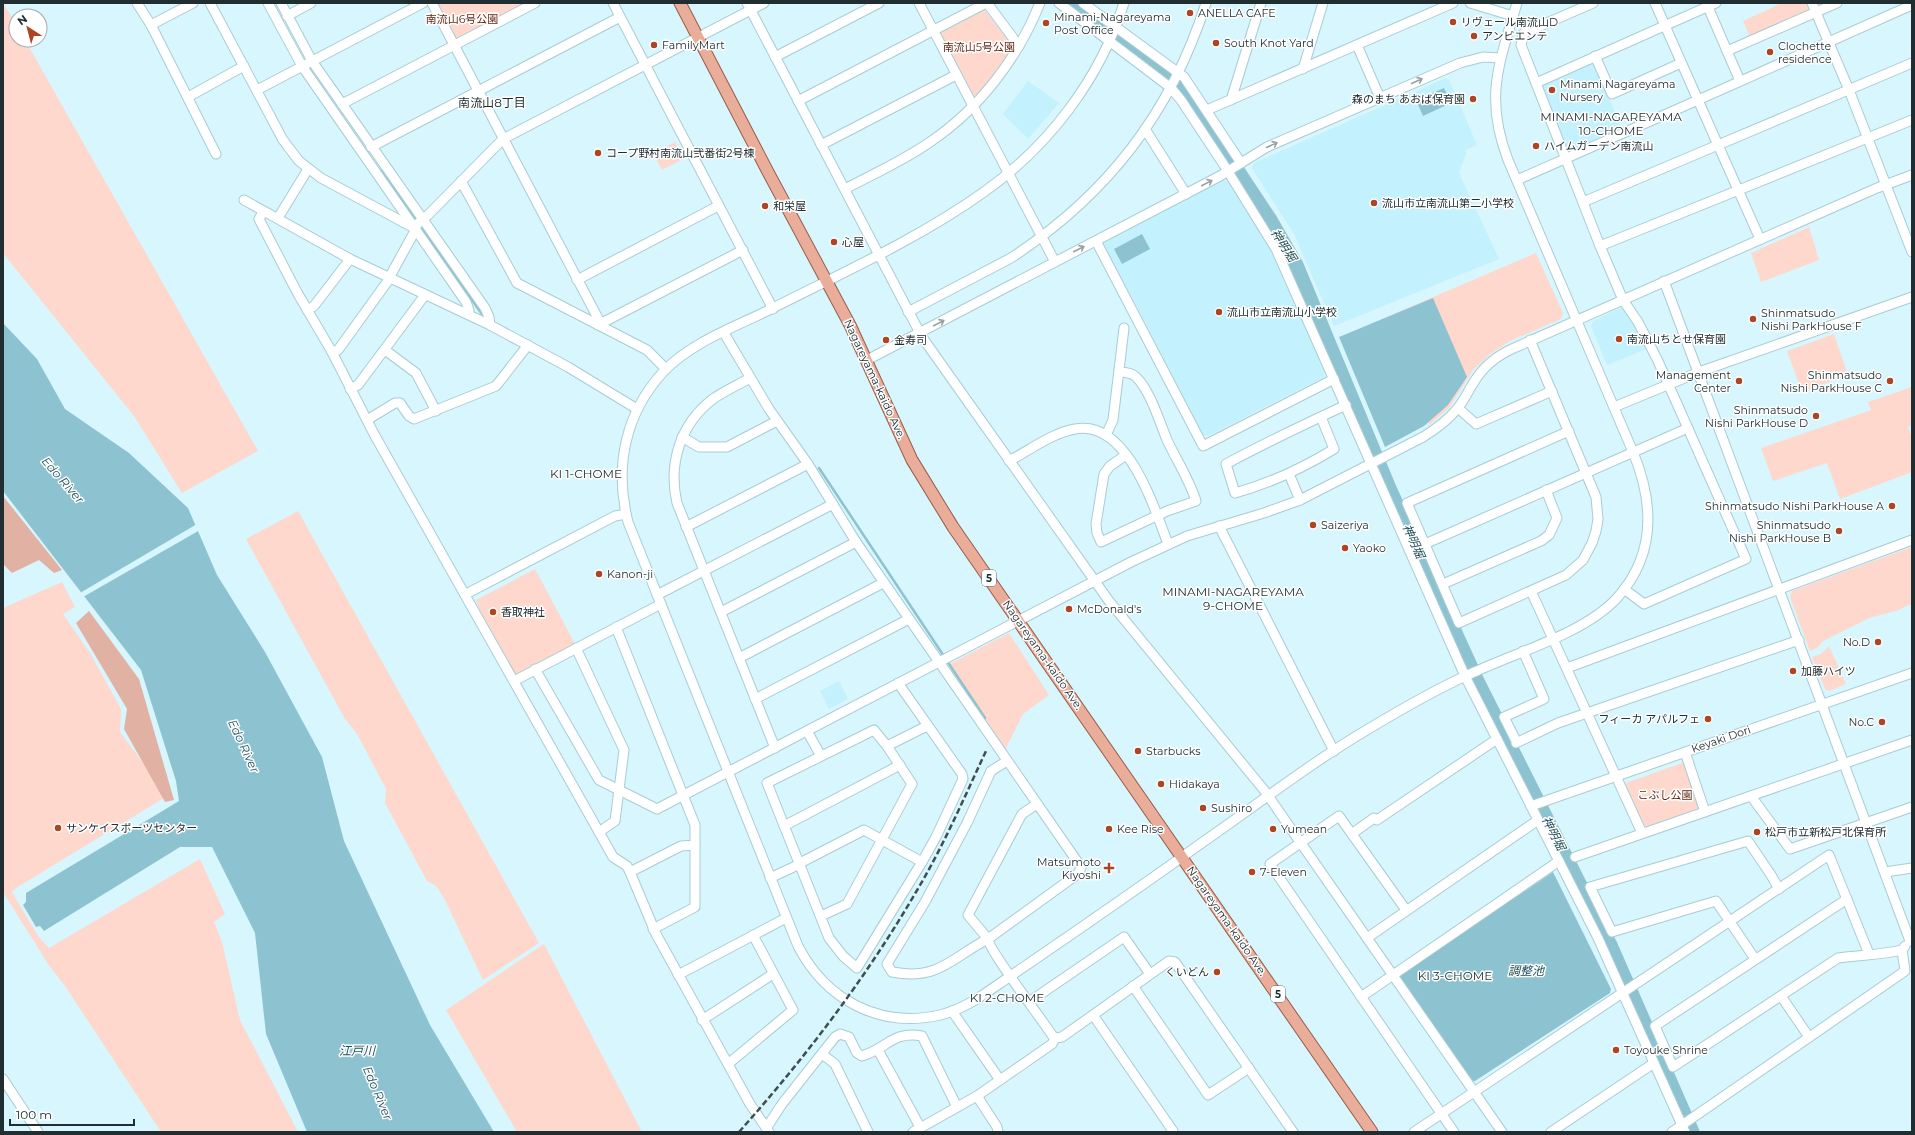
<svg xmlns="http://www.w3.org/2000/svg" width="1915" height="1135" font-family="Montserrat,'Noto Sans JP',sans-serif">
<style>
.built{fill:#c3f1fd}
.green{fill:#fed8cc}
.forest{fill:#e1b2a3}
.water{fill:#8dc3d1}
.pier{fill:#d8f6fd}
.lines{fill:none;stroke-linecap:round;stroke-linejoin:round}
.stream{stroke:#8dc3d1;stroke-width:2.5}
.river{stroke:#8dc3d1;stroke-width:15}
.minor-casing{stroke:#a8ccd5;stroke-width:11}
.major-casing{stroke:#995d4a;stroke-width:13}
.minor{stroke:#fff;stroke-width:9}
.major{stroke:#e9ad9a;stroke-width:11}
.rail{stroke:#3e4f54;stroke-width:2.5;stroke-dasharray:6 3;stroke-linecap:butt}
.oneway{stroke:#9ba1a3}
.poi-dot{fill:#ad4523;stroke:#fff;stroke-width:1.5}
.labels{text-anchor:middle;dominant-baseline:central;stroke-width:3;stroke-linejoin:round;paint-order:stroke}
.shield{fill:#fff;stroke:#636d70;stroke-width:1}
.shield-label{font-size:10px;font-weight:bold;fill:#202e32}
.poi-label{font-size:11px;fill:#202e32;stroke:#fff;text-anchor:start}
.park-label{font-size:11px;fill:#622815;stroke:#fff}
.street-label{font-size:11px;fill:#202e32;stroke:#fff}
.neighbourhood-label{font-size:12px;fill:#202e32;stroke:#fff}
.water-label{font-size:12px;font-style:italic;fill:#204f5a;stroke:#fff}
</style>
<rect width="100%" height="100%" fill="#d8f6fd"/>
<!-- built -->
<g class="built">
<path d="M1591,62l4,2 27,66 -54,23 -27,-70z"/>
<path d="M1446,78l3,2 28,65 -12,5 1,4 -7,19 40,86 -165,67 -40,-92 -42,-66 2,-5z"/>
<path d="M1028,81l31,22 -31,36 -25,-25z"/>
<path d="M1223,180l4,1 44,71 54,120 -1,5 -116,59 -5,-1 -70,-136 -30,-52v-4z"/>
<path d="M1622,307l10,14 14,28 -39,16 -16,-39 2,-5z"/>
<path d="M839,681l9,18 -19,10 -9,-18z"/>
</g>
<!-- green -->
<g class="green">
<path d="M3,3l13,21v16h9l233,411 -76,42 -48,-77 -131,-163z"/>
<path d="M436,3h84l2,4 -66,32z"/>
<path d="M1782,3h27l2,4 -1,4 -60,26 -7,-16z"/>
<path d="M983,8l31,40 -35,48 -7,-1 -33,-64z"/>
<path d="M675,142l8,17 -21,11 -9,-17z"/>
<path d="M1809,227l10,33 -58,22 -10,-29z"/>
<path d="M1536,253l27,60 -2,6 -51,22 -20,13 -17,16 -24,38 -20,17 -47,-106z"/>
<path d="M1834,334l14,41 -46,17 -15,-41z"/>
<path d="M1912,387v38l-4,2 4,11v34l-72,27 -13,-36 -54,18 -12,-33 110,-38 -3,-8z"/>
<path d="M298,511l241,432 -56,37 -39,-82 -8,-12 -9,-5 -42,-78 1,-14 -29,-55 -12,-15 -99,-180z"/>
<path d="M1912,547v58h-4l-9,5 -30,8 -46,23 -5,6 -8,4 -20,-54 2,-6z"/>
<path d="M535,569l40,75 -61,32 -32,-60 -6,-16z"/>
<path d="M62,582l13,25 -12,7 27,39 31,56 -1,23 23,31 21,35 -148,90 -4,4 26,44 11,12 151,-89 25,55 -11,8 8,20 18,78 58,112h-137l-96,-146 -17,-22 -45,-72v-284z"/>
<path d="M1009,633l40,62 -26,19 -18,36 -56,-81 1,-5z"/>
<path d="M1829,646l17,38 -17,7 -4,-2 -13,-32 9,-3z"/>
<path d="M1685,762l14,45 -3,4 -49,16 -4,-2 -20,-41z"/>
<path d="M544,944l98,188h-125l-71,-122z"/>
</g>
<!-- forest -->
<g class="forest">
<path d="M3,496l59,74 -8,3 -15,-13 -27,13 -9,-9z"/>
<path d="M89,611l50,68 35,121 -9,2 -41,-73 3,-20 -51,-86z"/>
</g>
<!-- water -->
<g class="water">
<path d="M1444,88l7,15 -28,13 -7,-16z"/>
<path d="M1142,234l8,15 -28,15 -8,-15z"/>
<path d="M1433,298l34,79 -19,28 -24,21 -39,21 -46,-110z"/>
<path d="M3,323l34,36 28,50 64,44 59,55 29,67 48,77 57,105 22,84 86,184 64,107h-187l-41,-98 -11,-101 -43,-86h-32l-136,84 -4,-5 -4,1 -13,-22 3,-3v-9l153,-92 -3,-20 -35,-111 -138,-179z"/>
<path d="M1553,872l58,117 -1,4 -135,88h-3l-72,-103 1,-4z"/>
</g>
<!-- pier -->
<path class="pier" d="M197,524l3,6 -117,67 -3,-4z"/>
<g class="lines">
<!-- stream -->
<g class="stream">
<path d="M381,171l103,146"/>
<path d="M819,468l166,250"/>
</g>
<!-- river -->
<path class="river" d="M1069,3l111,81 90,136 26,45 92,221 90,197 132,262 82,187"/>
<defs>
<g id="minor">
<path d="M137,3l14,22 65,129"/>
<path d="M210,3l73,137 16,21 22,17 95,51 -27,49"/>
<path d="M268,3l34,63 164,236 3,8 -2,4"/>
<path d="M281,3l31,58 173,247 4,9 1,8"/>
<path d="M432,3l169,321"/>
<path d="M613,3l160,306"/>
<path d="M747,3l175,334 187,264 155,189 103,148"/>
<path d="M919,3l136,259"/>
<path d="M987,3l32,43"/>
<path d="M1059,3l112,85 10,12 43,65 52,84 189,427 133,262 87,194"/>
<path d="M1083,3l101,74 57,86"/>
<path d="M1124,3c-24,76 -75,143 -140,189 -66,47 -142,81 -213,117 -36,18 -79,33 -107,62 -39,42 -50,96 -36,151l170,424c28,54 82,83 142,69 13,-3 25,-9 37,-16 76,-52 151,-103 226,-157 55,-38 109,-80 167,-114 35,-21 71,-42 109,-58 42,-19 107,-38 138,-72 39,-43 37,-95 16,-146l-125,-292c-24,-63 -9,-96 9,-157"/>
<path d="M1470,3l43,13"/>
<path d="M1593,3l-69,30 -3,12 79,201 23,54 15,22 20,39 88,198 -102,45 -20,-15"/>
<path d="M1812,3l37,87 63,162"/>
<path d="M1708,7l32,74"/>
<path d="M287,16l24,-13"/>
<path d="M151,25l42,-22"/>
<path d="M1357,45l23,53"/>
<path d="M1727,51l110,-48"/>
<path d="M1595,56l17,38 69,-31"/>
<path d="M775,57l104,-54"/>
<path d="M1303,69l20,-66"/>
<path d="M1536,83l180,-80"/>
<path d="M257,90l166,-87"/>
<path d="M188,97l56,-31"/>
<path d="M1231,100l30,-97"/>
<path d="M798,101l188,-98"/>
<path d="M342,104l193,-101"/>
<path d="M1207,110l246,-107"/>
<path d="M1145,129l41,65"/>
<path d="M821,145l135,-70"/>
<path d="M371,147l249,-130"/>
<path d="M1517,180l181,-80 -43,-97"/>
<path d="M461,181l56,102 130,67 19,19"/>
<path d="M845,189c28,-15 58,-28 85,-47 49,-33 88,-84 110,-139"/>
<path d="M244,200l106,59 140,66 78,42 69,42"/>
<path d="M1583,202l135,-57 -20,-45 214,-95"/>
<path d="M263,212l-4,7 2,4 37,71 34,58 42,82 225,398"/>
<path d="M278,218l30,-49"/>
<path d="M415,226l13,-11 75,-76 261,-136"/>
<path d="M1760,239l-42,-94 194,-82"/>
<path d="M1096,241l107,205 131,-67"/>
<path d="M1600,246l312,-126"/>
<path d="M577,280l141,-74"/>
<path d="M1664,281l246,660"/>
<path d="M307,310l7,-4 36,-47"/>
<path d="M908,312l103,-54c96,-63 160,-145 195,-255"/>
<path d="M598,325l145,-75"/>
<path d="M724,333l45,76 39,55 48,78 225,325 -2,6 -91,66c0,10 55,82 64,96l3,3 7,-1 107,-76 6,1 118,170"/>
<path d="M1530,340l66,157 2,22 -2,12 -4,12 -9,17 -17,15 -107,48 -52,-120 162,-72"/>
<path d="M385,350l31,23 20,38"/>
<path d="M332,352l6,-2 52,-72"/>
<path d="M867,360l353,-184 47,-29 193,-84 23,-6 17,1"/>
<path d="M1119,372c6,0 13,1 17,5 14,13 24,46 31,63 10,21 22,39 29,61l-29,10 -66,31 -4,-9 -1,-9 8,-50 6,-8 16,-11"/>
<path d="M750,378c-12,7 -26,13 -37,21 -33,25 -45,65 -36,104l98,245"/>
<path d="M350,389l8,-4 67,-90"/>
<path d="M1614,407l85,-35 213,-75"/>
<path d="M1458,408l18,16 76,-33"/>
<path d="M1321,417l13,32c-31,19 -63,34 -99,44l-9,-29c39,-21 79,-40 120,-59"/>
<path d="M367,420l28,-17h5l9,13 5,3 82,-33 32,-41"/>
<path d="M1106,435l7,-15 11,-92"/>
<path d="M682,437l17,10h28l50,-26"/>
<path d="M1009,461c21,-11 43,-28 66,-32 52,-10 79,78 93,115"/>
<path d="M1289,474l11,26"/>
<path d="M1219,526l115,225"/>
<path d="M686,527l122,-63"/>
<path d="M1425,544l263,-116"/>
<path d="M1443,584l98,-43 8,-6 8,-17 -11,-28"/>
<path d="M1531,591l111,242"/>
<path d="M466,594l149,-78 11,-2"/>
<path d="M657,595l176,-91"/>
<path d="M721,612l135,-70"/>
<path d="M616,627l79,198v20l-14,1 -51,26"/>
<path d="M576,648l48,102 -9,71 -16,11 14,25 14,9 3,6 26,62 94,170 19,28"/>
<path d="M739,658l144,-75"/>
<path d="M1567,668l345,-128"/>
<path d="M535,669l64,111 58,29 474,-247 56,-26 77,-23 36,-13 123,-63c13,-8 25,-17 34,-28 7,-8 11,-18 17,-27 9,-15 24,-27 40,-34l363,-160 35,-13"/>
<path d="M514,681l147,-77"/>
<path d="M755,699l154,-80"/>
<path d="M807,731l14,25"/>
<path d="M1515,739l-11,-22 40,-18 -21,-48"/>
<path d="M1516,743l42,-20 241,-83"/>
<path d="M887,746l40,-20"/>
<path d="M1685,752l20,60"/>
<path d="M1007,761l-16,10 -24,52 -42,79 -38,62 5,8c47,9 60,-15 96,-33l-20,-24 54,-101 15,-10"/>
<path d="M1751,796l39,53 122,-42"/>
<path d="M1531,806l381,-133"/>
<path d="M784,826l116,-61"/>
<path d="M1353,833l21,-15 3,2 120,-81"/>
<path d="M1575,857l337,-117"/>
<path d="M800,863l64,-33 58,32 14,-25 27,-58 -1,-5 -64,-91"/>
<path d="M1885,872l27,-4"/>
<path d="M770,878l30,-14"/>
<path d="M1847,899l-192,127 18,41 165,-109c21,-3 43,-3 64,-8"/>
<path d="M1406,910l-67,-94 -69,48 184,268"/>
<path d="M821,916l26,-12 65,-120 -25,-38 -13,-16 -107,53 62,155 14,18 14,12 65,-106"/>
<path d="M653,929l42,-22v-62"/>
<path d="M1755,959l-39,-58 -104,31 -22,-45 158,-46 23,34 8,14"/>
<path d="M678,975l108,-57"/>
<path d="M1133,986l75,109 41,-27"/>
<path d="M1781,996l28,41"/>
<path d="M1361,997l198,-136"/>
<path d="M1029,1002l95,-65 26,37"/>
<path d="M952,1011l48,69 52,-36 3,-6"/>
<path d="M1093,1015l80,116 -2,1"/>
<path d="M702,1020l71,-46"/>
<path d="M878,1050l42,77"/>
<path d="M822,1054l13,10 33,68"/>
<path d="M728,1064l65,-54 -40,-75"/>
<path d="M3,1079l35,53"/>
<path d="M977,1096l20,31 1,5"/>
<path d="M767,1127l15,-23 53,-67 5,-3 9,3 8,16 5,3c26,-8 30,-25 60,-20l35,71"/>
<path d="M913,1132l64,-36 23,-16"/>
<path d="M1414,1132l415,-277 40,99"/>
<path d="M1502,1132l-135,-194 171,-118"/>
<path d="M1551,1132l103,-69"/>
<path d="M1672,1132l233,-161 -3,-21 3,-4"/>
</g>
<path id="major" d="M680,3l88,169 82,153 62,135 41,67 419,605"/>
</defs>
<!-- minor casing -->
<use href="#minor" class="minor-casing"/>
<!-- major casing -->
<use href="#major" class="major-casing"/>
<!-- minor -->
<use href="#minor" class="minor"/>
<!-- major -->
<use href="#major" class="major"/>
<!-- rail -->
<path class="rail" d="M739,1132c66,-74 127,-154 177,-240 27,-45 48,-94 70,-141"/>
</g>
<!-- one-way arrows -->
<defs><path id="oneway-shaft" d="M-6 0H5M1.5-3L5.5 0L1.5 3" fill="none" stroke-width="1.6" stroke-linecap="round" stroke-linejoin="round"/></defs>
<g class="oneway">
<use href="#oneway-shaft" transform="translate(1417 81) rotate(-24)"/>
<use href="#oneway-shaft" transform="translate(1272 145) rotate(-25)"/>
<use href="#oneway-shaft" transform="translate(1207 183) rotate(-28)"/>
<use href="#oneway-shaft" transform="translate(1079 249) rotate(-27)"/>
<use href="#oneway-shaft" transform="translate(939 323) rotate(-28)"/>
</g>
<!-- markers -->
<g class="poi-dot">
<circle cx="1190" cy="13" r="4"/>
<circle cx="1453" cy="22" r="4"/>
<circle cx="1046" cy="23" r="4"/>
<circle cx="1474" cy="36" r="4"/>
<circle cx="1216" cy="43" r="4"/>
<circle cx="654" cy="45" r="4"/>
<circle cx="1770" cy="52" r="4"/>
<circle cx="1552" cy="90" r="4"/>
<circle cx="1473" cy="99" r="4"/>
<circle cx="1536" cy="146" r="4"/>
<circle cx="598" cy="153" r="4"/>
<circle cx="1374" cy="203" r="4"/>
<circle cx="765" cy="206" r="4"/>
<circle cx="834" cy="242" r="4"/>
<circle cx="1219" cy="312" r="4"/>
<circle cx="1753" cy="319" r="4"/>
<circle cx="1619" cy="339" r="4"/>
<circle cx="886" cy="340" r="4"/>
<circle cx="1739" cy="381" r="4"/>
<circle cx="1890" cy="381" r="4"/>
<circle cx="1816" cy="416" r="4"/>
<circle cx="1892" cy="506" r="4"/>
<circle cx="1313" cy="525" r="4"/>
<circle cx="1839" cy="531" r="4"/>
<circle cx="1345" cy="548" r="4"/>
<circle cx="599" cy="574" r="4"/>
<circle cx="1069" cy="609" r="4"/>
<circle cx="493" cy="612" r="4"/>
<circle cx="1878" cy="642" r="4"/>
<circle cx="1793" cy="671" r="4"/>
<circle cx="1708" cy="719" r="4"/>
<circle cx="1882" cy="722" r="4"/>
<circle cx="1138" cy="751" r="4"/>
<circle cx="1161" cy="784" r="4"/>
<circle cx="1203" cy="808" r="4"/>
<circle cx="58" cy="828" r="4"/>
<circle cx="1109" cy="829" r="4"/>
<circle cx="1273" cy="829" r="4"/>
<circle cx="1757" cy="832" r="4"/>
<path d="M1107 862h4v4h4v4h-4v4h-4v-4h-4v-4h4z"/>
<circle cx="1252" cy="872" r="4"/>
<circle cx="1217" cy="972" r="4"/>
<circle cx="1616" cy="1050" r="4"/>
</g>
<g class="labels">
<!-- shield labels -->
<g class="shield">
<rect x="982" y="570" width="14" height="16" rx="3"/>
<rect x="1271" y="986" width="14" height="16" rx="3"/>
</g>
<g class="shield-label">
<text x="989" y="578">5</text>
<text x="1278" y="994">5</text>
</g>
<!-- poi labels -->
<g class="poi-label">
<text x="1198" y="13">ANELLA CAFE</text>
<text x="1054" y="17">Minami-Nagareyama<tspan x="1054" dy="13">Post Office</tspan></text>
<text x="1461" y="22">リヴェール南流山D</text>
<text x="1482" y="36">アンビエンテ</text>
<text x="1224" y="43">South Knot Yard</text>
<text x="662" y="45">FamilyMart</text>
<text x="1778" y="46">Clochette<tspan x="1778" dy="13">residence</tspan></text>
<text x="1560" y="84">Minami Nagareyama<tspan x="1560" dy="13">Nursery</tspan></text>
<text x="1465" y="99" text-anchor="end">森のまち あおば保育園</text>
<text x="1544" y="146">ハイムガーデン南流山</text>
<text x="606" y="153">コープ野村南流山弐番街2号棟</text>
<text x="1382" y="203">流山市立南流山第二小学校</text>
<text x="773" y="206">和栄屋</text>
<text x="842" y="242">心屋</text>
<text x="1227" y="312">流山市立南流山小学校</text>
<text x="1761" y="313">Shinmatsudo<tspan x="1761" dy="13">Nishi ParkHouse F</tspan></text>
<text x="1627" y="339">南流山ちとせ保育園</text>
<text x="894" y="340">金寿司</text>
<text x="1731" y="375" text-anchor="end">Management<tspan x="1731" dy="13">Center</tspan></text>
<text x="1882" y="375" text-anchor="end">Shinmatsudo<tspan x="1882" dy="13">Nishi ParkHouse C</tspan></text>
<text x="1808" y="410" text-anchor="end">Shinmatsudo<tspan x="1808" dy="13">Nishi ParkHouse D</tspan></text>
<text x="1884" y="506" text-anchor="end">Shinmatsudo Nishi ParkHouse A</text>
<text x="1321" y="525">Saizeriya</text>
<text x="1831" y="525" text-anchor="end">Shinmatsudo<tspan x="1831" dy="13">Nishi ParkHouse B</tspan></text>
<text x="1353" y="548">Yaoko</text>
<text x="607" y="574">Kanon-ji</text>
<text x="1077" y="609">McDonald's</text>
<text x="501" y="612">香取神社</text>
<text x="1870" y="642" text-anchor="end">No.D</text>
<text x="1801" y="671">加藤ハイツ</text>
<text x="1700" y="719" text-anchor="end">フィーカ アパルフェ</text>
<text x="1874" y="722" text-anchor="end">No.C</text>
<text x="1146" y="751">Starbucks</text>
<text x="1169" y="784">Hidakaya</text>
<text x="1211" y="808">Sushiro</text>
<text x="66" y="828">サンケイスポーツセンター</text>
<text x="1117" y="829">Kee Rise</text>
<text x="1281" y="829">Yumean</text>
<text x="1765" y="832">松戸市立新松戸北保育所</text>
<text x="1101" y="862" text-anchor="end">Matsumoto<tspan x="1101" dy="13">Kiyoshi</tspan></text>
<text x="1260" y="872">7-Eleven</text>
<text x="1209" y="972" text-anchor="end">くいどん</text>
<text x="1624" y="1050">Toyouke Shrine</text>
</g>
<!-- park labels -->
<g class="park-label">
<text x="462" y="19">南流山6号公園</text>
<text x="979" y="47">南流山5号公園</text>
<text x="1665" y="795">こぶし公園</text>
</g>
<!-- street labels -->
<g class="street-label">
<text transform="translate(875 379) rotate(65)">Nagareyama-kaido Ave.</text>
<text transform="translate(1043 655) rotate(55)">Nagareyama-kaido Ave.</text>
<text transform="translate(1721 739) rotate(-19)">Keyaki Dori</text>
<text transform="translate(1227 921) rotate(55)">Nagareyama-kaido Ave.</text>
</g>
<!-- neighbourhood labels -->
<g class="neighbourhood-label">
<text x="492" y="102">南流山8丁目</text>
<text x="1611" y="116">MINAMI-NAGAREYAMA<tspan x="1611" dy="14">10-CHOME</tspan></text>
<text x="586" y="473">KI 1-CHOME</text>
<text x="1233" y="591">MINAMI-NAGAREYAMA<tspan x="1233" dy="14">9-CHOME</tspan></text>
<text x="1455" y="975">KI 3-CHOME</text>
<text x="1007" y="997">KI 2-CHOME</text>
</g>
<!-- water labels -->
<g class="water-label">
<text transform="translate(1284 245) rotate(57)">神明堀</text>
<text transform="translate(63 480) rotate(49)">Edo River</text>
<text transform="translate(1414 541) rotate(66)">神明堀</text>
<text transform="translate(244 746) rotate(65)">Edo River</text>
<text transform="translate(1554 833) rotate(63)">神明堀</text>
<text x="1526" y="970">調整池</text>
<text x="357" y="1050">江戸川</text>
<text transform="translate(378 1093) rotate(67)">Edo River</text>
</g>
</g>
<!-- border -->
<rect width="1915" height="1135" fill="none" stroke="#202e32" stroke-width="8"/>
<!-- north arrow -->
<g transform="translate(28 28) rotate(324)"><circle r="19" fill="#ffffff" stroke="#a6abad"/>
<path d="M0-3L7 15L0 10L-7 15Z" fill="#ad4523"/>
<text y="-6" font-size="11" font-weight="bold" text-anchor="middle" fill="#202e32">N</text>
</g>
<!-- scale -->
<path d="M10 1119v6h124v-6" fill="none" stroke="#202e32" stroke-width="2"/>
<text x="16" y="1119" font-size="12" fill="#202e32" stroke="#ffffff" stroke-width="3" paint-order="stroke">100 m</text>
</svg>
